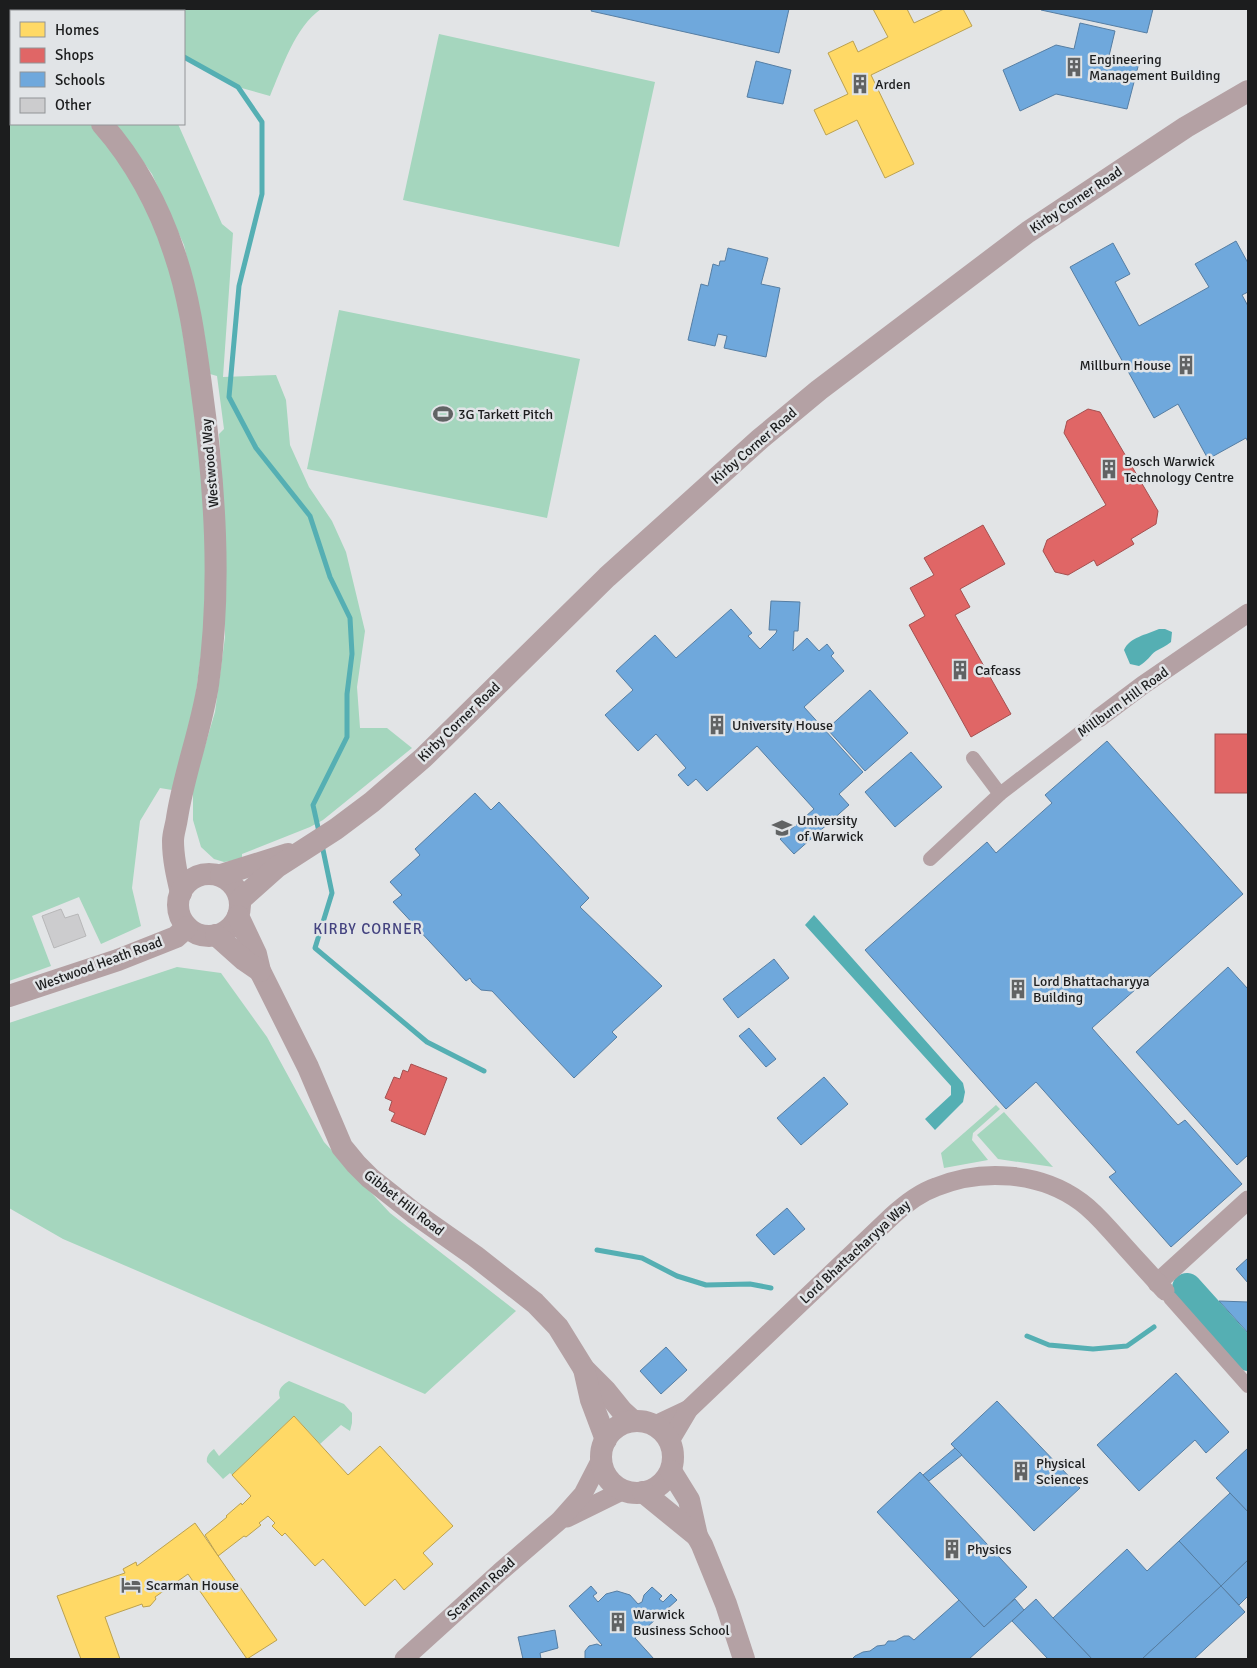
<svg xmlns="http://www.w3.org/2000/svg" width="1257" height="1668" font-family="Signika,sans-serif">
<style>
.green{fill:#a5d6be}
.water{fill:#55afb3}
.homes{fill:#ffd966;stroke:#bba150}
.shops{fill:#e06666;stroke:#a55050}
.schools{fill:#6fa8dc;stroke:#567ea3}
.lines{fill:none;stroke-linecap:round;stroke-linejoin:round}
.stream{stroke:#55afb3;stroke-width:5}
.river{stroke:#55afb3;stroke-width:30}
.building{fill:#ccccce;stroke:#b7b7b8}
.pedestrian{stroke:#b4a1a4;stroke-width:14}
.minor{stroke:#b4a1a4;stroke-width:19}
.tertiary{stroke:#b4a1a4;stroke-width:22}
.labels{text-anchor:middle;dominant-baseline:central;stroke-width:5;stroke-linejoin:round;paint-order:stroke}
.poi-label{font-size:14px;fill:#1c1d1e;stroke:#e1e4e7;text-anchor:start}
.street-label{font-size:14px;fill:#1c1d1e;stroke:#e1e4e7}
.neighbourhood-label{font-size:15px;letter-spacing:1px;fill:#43427f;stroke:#e1e4e7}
</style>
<rect width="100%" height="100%" fill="#e2e4e6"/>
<!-- green -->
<g class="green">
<path d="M93,9h228c-26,18 -39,59 -51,87l-32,-9 -54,-30v-46h-86z"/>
<path d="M439,34l216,48 -36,165 -216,-47z"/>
<path d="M9,52l2,2v70h81l48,67 35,91 28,183 5,138 -16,119 -20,68 -12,-2 -20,33 -8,67 9,38 -40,18 -22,-47 -47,19 19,50 -42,15z"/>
<path d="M116,124h62l44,100 11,9 -10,144 53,-2 10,25 4,45 19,42 23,34 14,31 19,79 -8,56 3,41h27l25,20 -89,72 -13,7 -68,27v5l-18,3 -10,-3 -13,-12 -8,-27v-30l4,-17 18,-61 10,-75 -1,-124 -5,-79 5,-5 -7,-53 -7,-2 -6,-41 -20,-88 -32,-71z"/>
<path d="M339,310l241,49 -33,159 -240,-49z"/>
<path d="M177,967l44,6 46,64 57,105 66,71 126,98 -91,83 -362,-155 -54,-31v-185z"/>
<path d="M996,1105l4,4 -27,24 -1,7 16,20 -44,8 -3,-15z"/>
<path d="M1004,1112l49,55 -55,-8 -21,-24z"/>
<path d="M289,1381l55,23 8,9v10l-2,8 -9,-6 -21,19 -26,-28 -62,59 -2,-2 -7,6 -16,-17c-1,-6 3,-10 7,-13l5,7 61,-58c-3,-8 2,-13 9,-17z"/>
</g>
<!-- water -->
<g class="water">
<path d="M1159,629h6l7,3 -1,10c-5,4 -10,6 -15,9 -6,4 -8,10 -17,15l-9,-2 -6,-14c6,-13 22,-15 35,-21z"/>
<path d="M814,915l149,168 2,9 -2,10 -28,28 -10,-11 26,-24v-9l-146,-161z"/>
</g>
<!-- homes -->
<g class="homes">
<path d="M873,9h34l7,14 30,-14h19l9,17 -101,49 43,89 -29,14 -28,-58 -31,15 -12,-25 34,-16 -20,-41 25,-12 5,11 30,-15z"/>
<path d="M294,1416l54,59 32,-29 73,80 -30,27 10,11 -29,26 -9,-11 -30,27 -42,-47 -8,7 -30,-33 -3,3 -10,-10 3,-3 -7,-7 -9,7 2,2 -15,12 -2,-1 -26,20 -13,-21 22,-18 -1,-1 15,-13 1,2 9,-9 -19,-21z"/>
<path d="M195,1523l82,117 -30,19 -59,-85 -33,23 1,2 -6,7 -7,1 -1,-3 -37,13 15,42h-39l-24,-63 68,-23 -2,-4 13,-7 1,4z"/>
</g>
<!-- shops -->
<g class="shops">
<path d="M1088,409l12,3 58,99 -2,13 -25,15 3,5 -37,22 -3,-6 -26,15 -13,-3 -12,-21 4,-11 59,-35 -42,-72 3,-12z"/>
<path d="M983,525l22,39 -45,25 10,18 -15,8 56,99 -40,23 -62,-112 16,-9 -15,-28 24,-13 -10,-17z"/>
<rect x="1215" y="734" width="33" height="59"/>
<path d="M411,1064l36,14 -22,57 -34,-14 4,-8 -6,-3 3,-9 -7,-3 9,-21 6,2 3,-9 5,2z"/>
</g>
<!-- schools -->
<g class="schools">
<path d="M592,9h197l-10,44 -188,-42z"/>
<path d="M1041,9h112l-6,24 -106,-23z"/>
<path d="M1080,23l35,8 -6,25 30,7 -12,46 -71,-15 -36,17 -17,-41 53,-25 18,4z"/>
<path d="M756,61l35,9 -8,34 -36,-7z"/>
<path d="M1236,241l12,22v29l-6,3 6,11v136l-2,-4 -38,21 -30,-55 -24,14 -84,-151 43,-24 17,31 -15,8 24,44 70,-39 -14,-23z"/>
<path d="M728,248l40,10 -7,26 19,4 -14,69 -42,-9 3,-12 -9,-2 -3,12 -27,-6 13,-56 7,2 5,-22 6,2 1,-5h5z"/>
<path d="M771,601l29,1 -2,29h-4l-1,20 14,-13 12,13 8,-7 7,9 -3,3 13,15 -40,36 59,65 -24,22 10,11 -55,49 -14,-15 34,-30 -57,-63 -50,45 -11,-12 -8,7 -10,-11 8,-7 -30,-34 -18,17 -33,-36 28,-25 -17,-19 39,-36 21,23 55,-49 21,24 -4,3 12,13 16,-16 1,-3h-8z"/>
<path d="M870,690l38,43 -43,38 -38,-42z"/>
<path d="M1107,741l136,153 -151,134 86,97 7,-5 57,64 -71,63 -62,-70 7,-5 -80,-90 -30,27 -141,-159 122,-108 9,11 56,-50 -7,-8z"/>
<path d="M911,752l31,35 -47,40 -30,-35z"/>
<path d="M475,793l16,17 8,-8 90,96 -9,9 82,79 -50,46 5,5 -43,41 -82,-87 -11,-1 -9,-8 -2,-4 -4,3 -73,-79 9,-7 -12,-13 30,-27 -5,-6z"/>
<path d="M774,959l15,19 -51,40 -15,-19z"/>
<path d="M1228,967l20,22v166l-11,10 -101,-113z"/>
<path d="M749,1028l27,31 -10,8 -27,-31z"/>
<path d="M824,1077l24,27 -47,41 -24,-27z"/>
<path d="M787,1208l18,21 -31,26 -18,-20z"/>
<path d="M1248,1258v25l-12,-14z"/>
<path d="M1219,1301l29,1v31z"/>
<path d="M666,1347l21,23 -26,24 -21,-23z"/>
<path d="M1176,1373l53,59 -23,21 -11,-13 -56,51 -42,-46z"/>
<path d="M997,1401l83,87 -46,43 -83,-87z"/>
<path d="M955,1448l7,7 -33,26 -6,-6z"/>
<path d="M1248,1448v64l-32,-34z"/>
<path d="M920,1472l107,115 -43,40 -107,-115z"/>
<path d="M1230,1493l18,19v48l-27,26 -42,-45z"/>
<path d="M1179,1541l42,45 -79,73h-50l-39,-41 74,-69 20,22z"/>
<path d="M1248,1560v36l-9,9 -18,-19z"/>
<path d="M591,1586l6,7 -4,3 5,6 8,-8 11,-3 13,4 8,9 4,-2 2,-7 8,-8 10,9 -3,3 4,3 8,-8 6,6 -42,38 19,21h-69v-8l4,-5 8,-2 4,2 1,-1 -33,-39z"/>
<path d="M1221,1586l24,26 -51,47h-52z"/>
<path d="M1015,1599l9,11 -55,49h-117l3,-3 8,-4 7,-1 7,-5 8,-1 3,-4h7l9,-5h5l5,4 45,-40 25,27z"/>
<path d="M1036,1599l17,19 39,41h-44l-36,-38z"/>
<path d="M555,1630l3,18 -18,5 1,6h-18l-5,-22z"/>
</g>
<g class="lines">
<!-- stream -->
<g class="stream">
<path d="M93,9l5,2"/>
<path d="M184,57l54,30 24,35v72l-23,92 -10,111 27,51 54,68 20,61 20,41 2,36 -5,40v43l-34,68 6,27"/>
<path d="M322,845l10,48 -17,55 112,94 57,29"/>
<path d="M597,1250l45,8 35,18 29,9 44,-1 21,4"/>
<path d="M1173,1274l14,14"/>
<path d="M1027,1336l22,9 44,4 34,-3 27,-19"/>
</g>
<!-- river -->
<path class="river" d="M1187,1288l61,68"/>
</g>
<!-- building -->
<path class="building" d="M61,909l4,9 13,-4 8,22 -32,12 -12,-32z"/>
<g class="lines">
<!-- pedestrian -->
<g class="pedestrian">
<path d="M973,758l27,36 99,-76"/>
<path d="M930,859l70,-65"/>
<path d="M1170,1298l78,88"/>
</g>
<!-- minor -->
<g class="minor">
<path d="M1099,718l44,-33 105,-72"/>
<path d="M1157,1283l91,-83"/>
<path d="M655,1425l34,-16"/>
<path d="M670,1441l19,-32 203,-193c13,-12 27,-23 44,-29 46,-19 105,-15 145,15 15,11 26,25 38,38 15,17 31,34 46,51"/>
<path d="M567,1518l57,-28"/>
<path d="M404,1659l96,-87 59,-51 24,-27 18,-35"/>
</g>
<!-- tertiary -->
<g class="tertiary">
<path d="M9,42l2,2"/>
<path d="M102,124c32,36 57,82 72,128 15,43 21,89 27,133 14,100 21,201 7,300 -7,45 -24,88 -31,133 -1,8 -4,15 -4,23 0,18 4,35 8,52"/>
<circle cx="209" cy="905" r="31"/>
<path d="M221,875l67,-21"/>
<path d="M240,900l37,-33 59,-38 36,-27 51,-44 184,-181 153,-138 59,-49 209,-158 158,-105 62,-36"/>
<path d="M238,916l18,38 4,17 48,96 34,80 14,17 14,14 44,35 61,43 60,47 23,24 26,42 21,21 17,21 11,10"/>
<path d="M216,935l28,25 16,11"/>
<path d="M9,996l109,-36 58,-23 11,-10"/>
<path d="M584,1369l7,31 15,40"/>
<circle cx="637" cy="1457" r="36"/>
<path d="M671,1471l18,29 8,36 5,9 24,59 18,55"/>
<path d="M643,1492l54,44"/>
</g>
</g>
<!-- icons -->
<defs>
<symbol id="building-bare" viewBox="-9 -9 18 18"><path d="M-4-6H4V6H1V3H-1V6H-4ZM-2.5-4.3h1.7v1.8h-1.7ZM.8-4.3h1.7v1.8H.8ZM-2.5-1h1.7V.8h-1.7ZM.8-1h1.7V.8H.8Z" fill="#616364" stroke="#e1e4e7" stroke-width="2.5" paint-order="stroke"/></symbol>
<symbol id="stadium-bare" viewBox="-9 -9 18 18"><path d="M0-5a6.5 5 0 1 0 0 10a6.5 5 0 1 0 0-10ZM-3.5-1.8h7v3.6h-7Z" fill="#616364" stroke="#e1e4e7" stroke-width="2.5" paint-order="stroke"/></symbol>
<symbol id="university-bare" viewBox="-9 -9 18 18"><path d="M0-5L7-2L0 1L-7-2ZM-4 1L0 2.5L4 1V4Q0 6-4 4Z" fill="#616364" stroke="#e1e4e7" stroke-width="2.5" paint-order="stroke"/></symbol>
<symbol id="hotel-bare" viewBox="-9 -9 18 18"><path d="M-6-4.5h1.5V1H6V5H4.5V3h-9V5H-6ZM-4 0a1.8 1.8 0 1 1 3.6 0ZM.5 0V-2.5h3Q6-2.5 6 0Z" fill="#616364" stroke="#e1e4e7" stroke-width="2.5" paint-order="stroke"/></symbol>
</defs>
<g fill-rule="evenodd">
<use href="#building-bare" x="1060" y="53" width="28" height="28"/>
<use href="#building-bare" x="846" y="70" width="28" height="28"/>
<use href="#building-bare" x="1172" y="351" width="28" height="28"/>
<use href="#stadium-bare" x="429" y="400" width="28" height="28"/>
<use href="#building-bare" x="1095" y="455" width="28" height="28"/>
<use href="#building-bare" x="946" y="656" width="28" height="28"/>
<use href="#building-bare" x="703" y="711" width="28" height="28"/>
<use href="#university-bare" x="768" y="814" width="28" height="28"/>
<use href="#building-bare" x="1004" y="975" width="28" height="28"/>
<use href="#building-bare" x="1007" y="1457" width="28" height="28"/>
<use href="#building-bare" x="938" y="1535" width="28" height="28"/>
<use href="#hotel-bare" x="117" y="1571" width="28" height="28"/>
<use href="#building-bare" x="604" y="1608" width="28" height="28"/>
</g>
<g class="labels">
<!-- poi labels -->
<g class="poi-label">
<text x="1089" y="59">Engineering<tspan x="1089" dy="16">Management Building</tspan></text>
<text x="875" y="84">Arden</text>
<text x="1171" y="365" text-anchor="end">Millburn House</text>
<text x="458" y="414">3G Tarkett Pitch</text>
<text x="1124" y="461">Bosch Warwick<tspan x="1124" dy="16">Technology Centre</tspan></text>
<text x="975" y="670">Cafcass</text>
<text x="732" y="725">University House</text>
<text x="797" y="820">University<tspan x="797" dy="16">of Warwick</tspan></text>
<text x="1033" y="981">Lord Bhattacharyya<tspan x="1033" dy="16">Building</tspan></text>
<text x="1036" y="1463">Physical<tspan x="1036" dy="16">Sciences</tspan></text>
<text x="967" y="1549">Physics</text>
<text x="146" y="1585">Scarman House</text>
<text x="633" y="1614">Warwick<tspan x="633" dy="16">Business School</tspan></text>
</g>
<!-- street labels -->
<g class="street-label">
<text transform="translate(1076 200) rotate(-34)">Kirby Corner Road</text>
<text transform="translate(754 446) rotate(-41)">Kirby Corner Road</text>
<text transform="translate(210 463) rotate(-95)">Westwood Way</text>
<text transform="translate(1123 702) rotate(-36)">Millburn Hill Road</text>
<text transform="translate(459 722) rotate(-44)">Kirby Corner Road</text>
<text transform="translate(99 964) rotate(-20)">Westwood Heath Road</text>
<text transform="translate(404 1203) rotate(38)">Gibbet Hill Road</text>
<text transform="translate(855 1252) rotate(-43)">Lord Bhattacharyya Way</text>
<text transform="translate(481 1589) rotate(-42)">Scarman Road</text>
</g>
<!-- neighbourhood labels -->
<g class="neighbourhood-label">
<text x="368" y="929">KIRBY CORNER</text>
</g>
</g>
<!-- border -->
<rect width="1257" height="1668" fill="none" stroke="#1c1d1e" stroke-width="20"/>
<!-- legend -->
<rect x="10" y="10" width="175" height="115" fill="#e1e4e7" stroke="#929497"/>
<rect x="20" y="22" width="25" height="15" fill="#ffd966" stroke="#929497"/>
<text x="55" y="35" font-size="15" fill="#1c1d1e">Homes</text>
<rect x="20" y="48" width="25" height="15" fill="#e06666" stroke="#929497"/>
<text x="55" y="60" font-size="15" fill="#1c1d1e">Shops</text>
<rect x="20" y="72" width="25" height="15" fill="#6fa8dc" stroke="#929497"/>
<text x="55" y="85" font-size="15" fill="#1c1d1e">Schools</text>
<rect x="20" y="98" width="25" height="15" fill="#ccccce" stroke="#929497"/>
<text x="55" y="110" font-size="15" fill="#1c1d1e">Other</text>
</svg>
